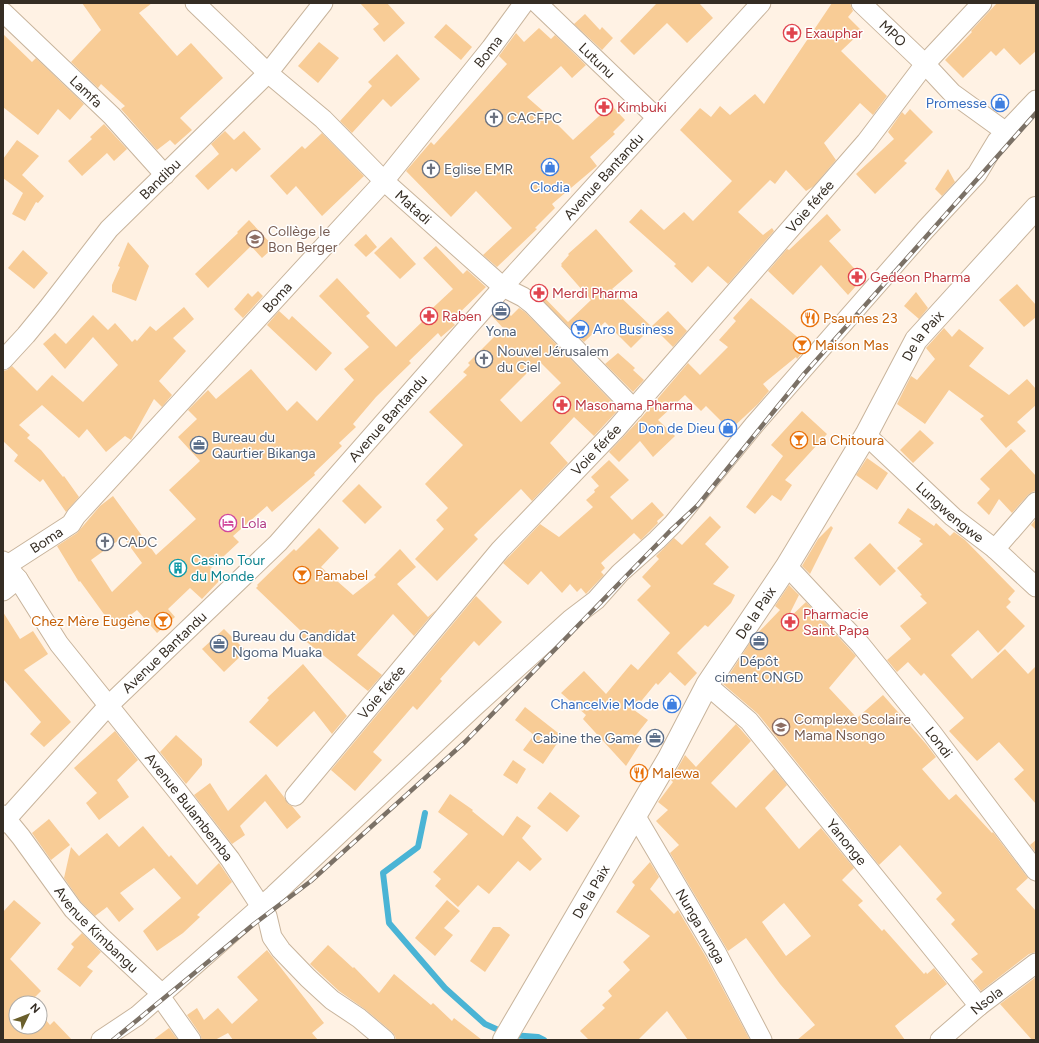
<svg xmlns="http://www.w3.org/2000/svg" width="1039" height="1043" font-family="Figtree,sans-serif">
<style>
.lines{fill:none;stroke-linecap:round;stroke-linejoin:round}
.stream{stroke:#4ab4d5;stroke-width:6}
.building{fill:#f8cc96;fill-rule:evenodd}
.minor-casing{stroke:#c8b49c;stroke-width:21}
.tertiary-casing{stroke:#c8b49c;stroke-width:24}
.minor{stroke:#fff;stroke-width:19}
.tertiary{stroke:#fff;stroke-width:22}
.rail-casing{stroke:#7b7166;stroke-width:4.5}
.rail{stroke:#fff;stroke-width:3;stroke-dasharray:9;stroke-linecap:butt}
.labels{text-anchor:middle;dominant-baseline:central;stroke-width:3;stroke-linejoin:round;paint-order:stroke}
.health-label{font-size:14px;fill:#be3a42;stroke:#fff;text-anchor:start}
.street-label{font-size:14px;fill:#352d24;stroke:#fff}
.shop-label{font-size:14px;fill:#366cbe;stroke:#fff;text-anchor:end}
.worship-label{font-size:14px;fill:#5b616d;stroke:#fff;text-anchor:start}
.education-label{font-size:14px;fill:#785e54;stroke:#fff;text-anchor:start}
.food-label{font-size:14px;fill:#c56008;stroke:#fff;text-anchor:start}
.service-label{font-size:14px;fill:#4e5e75;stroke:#fff}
.hotel-label{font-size:14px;fill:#b23c85;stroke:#fff;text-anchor:start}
.culture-label{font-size:14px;fill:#0d838f;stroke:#fff;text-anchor:start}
</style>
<rect width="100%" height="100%" fill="#fff2e4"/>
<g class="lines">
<!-- stream -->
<g class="stream">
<path d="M425,813l-7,34 -35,26 6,50 56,65 40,36 18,8"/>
<path d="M512,1035l26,2 6,3"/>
</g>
</g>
<!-- building -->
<g class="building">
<path d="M82,3h70l-13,10 38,43 14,-13 32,35 -43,40 12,12 -17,15 -5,-5 -13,10 -36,-41 4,-3 -24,-22 -3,4 -27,-26 30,-32z"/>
<path d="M360,3h27l18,20 -21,19 -11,-13 6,-5z"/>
<path d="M657,3h42l14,15 -26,25 -20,-20 -33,32 -14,-14z"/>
<path d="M832,3h18l1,3 2,5 -5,6 14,14 -21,20 46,45 -14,19 -13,-12 -36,40 12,17 -22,26 -8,5 -20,-21 -11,14 -5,-4 -32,32 25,23 9,-7 2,3 -46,53 -20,-18 -16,17 -18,-17 2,-2 -47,-42 12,-13 23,21 20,-18 9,9 39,-40 -52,-51 20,-22 11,9 9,-11 10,9 25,-21 9,10z"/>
<path d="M997,3h39v48l-16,14 -16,-17 -8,8 -5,-5 -28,27 -18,-18 27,-28 -1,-1z"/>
<path d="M585,14l15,16 2,-3 11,11 -11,12 -28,-26z"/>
<path d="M446,24l26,23 -11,13 -27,-23z"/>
<path d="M539,28l12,11 4,-4 31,30 -14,13 -11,-12 -34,31 24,21 22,22 38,-35 14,15 -12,12 2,2 -25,23 7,9 -45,38 3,4 -20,20 2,1 -40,38 -14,-12 29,-27 -36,-37 -25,26 -45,-46 25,-29 3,3 73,-81 -8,-8 17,-23 8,9z"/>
<path d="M3,34l29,28 4,-4 48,46 -14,16 -12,-11 -20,26 -35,-28z"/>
<path d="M319,42l20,16 -21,25 -20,-17z"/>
<path d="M397,54l23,25 -29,28 -8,-8 -31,34 -12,-12 32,-35 -4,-4z"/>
<path d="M910,109l23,23 -29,29 3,2 -32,31 -19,-20 38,-35 -6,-7 14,-20 3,3z"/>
<path d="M104,124l23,25 -13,12 -7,-8 -25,23 -14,-15 24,-22 -2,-2z"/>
<path d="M225,131l9,9 10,-9 17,18 -25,23 -4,-4 -24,22 -13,-14 24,-22 -8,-10z"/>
<path d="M322,133l42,43 -42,40 -26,-30 -9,9 -17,-19 32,-30 3,3z"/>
<path d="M17,140l22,16 -17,19 22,21 -6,7 -2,-1 -11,19 -13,-7 11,-21 -20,-15v-19z"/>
<path d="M948,169l7,13 -13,14 -7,-7z"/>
<path d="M827,214l14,16 -12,11 34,37 -15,17 -27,-30 -28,30 -25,-24 19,-22 2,1z"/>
<path d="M249,220l25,27 -12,11 -11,-12 -43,42 -13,-14 43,-41 -1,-1z"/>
<path d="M596,229l37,42 -21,18 40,38 -21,21 -26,-26 -21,20 -50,-50 2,-3 32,33 23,-22 -30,-34 1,-1 -1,-1 8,-9 -1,-1z"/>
<path d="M366,234l11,13 -11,10 -12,-12z"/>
<path d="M391,237l25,27 -16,15 -26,-26z"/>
<path d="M128,242l21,24 -13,35 -24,-9v-7l8,-18 -2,-1z"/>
<path d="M436,246l27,28 4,-4 19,17 -35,34 4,4 -14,12 -3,-4 -29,28 2,2 -35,34 -23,27 3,3 -17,16 3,3 -28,27 1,2 -43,37 -5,-6 -34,30 6,6 -29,27 10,11 -18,19 -12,-11 -22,21 7,8 -18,16 -20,-23 -23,18 -34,-47 -1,1 -22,-36 20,-13 23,-27 13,-10 43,59 40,-36 -27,-29 31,-29 -22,-24 19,-18 -9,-9 20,-20 8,9 35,-30 36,42 10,-10 20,20 37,-41 -10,-11 25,-22 -50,-51 18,-18 33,35 -4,3 30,31 29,-28 -2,-2 30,-28 -30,-31zM123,537l19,26 -30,29 -21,-32z"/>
<path d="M23,250l25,23 -14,16 -26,-21z"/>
<path d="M1017,284l19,21v12l-12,10 -25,-27z"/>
<path d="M258,291l5,5 -20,22 -9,-9 14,-16 4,4z"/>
<path d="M916,292l12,16 -9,11 -15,-13z"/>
<path d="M751,298l57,48 -11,13 -1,-2 -33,27 6,7 -11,13 -28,26 -24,-24 -5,5 -16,-16 -27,25 17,16 -22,21 -13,-16 -21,21 -10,-10 33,-35 46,-54 12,12 28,-28 -9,-7 17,-19 -3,-3z"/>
<path d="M501,306l10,10 8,-8 6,4 94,97 -25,27 -20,-19 -24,26 18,20 -36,38 -11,-12 -47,46 4,4 -41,42 -22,-22 29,-30 -8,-9 12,-12 -23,-24 38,-39 -34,-33 38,-37 -4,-3 7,-7 -2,-2 35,-35 -11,-12zM539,361l22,22 -40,39 -21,-22z"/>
<path d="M184,307l10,12 -21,19 13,13 -27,30 13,14 -10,12 -8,-8 -23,41 -6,-4 -19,16 -19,-23 -8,9 -37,-33 -23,20 11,10 -3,3 14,12 22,27 1,-1 15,21 -13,15 -23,-33 -3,3 -26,-21 4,-6 -15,-14v-70l4,-1 5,-4 25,25 15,-16 31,27 35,-37 -25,-28 -28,32 -22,-25 12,-11 11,11 27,-29 15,15 7,-7 17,19 3,-3 2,2 13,-15 6,5z"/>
<path d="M279,311l10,9 3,-4 40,37 -16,18 -49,-46z"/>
<path d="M668,311l19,20 -14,16 -21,-21z"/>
<path d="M944,328l8,9 7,-8 25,19 -15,18 40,29 18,-16 9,10v16l-19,17 9,9 -20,17 -26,-29 4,-3 -35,-26 -24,34 -28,-20 14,-28 6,4 18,-21 -9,-11z"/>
<path d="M618,353l17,15 -2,2 11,10 -11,12 -28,-28z"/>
<path d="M802,411l25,23 -42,46 7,5 -11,16 -9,-6 -17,19 -9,-7 37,-51 -12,-11z"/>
<path d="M920,430l14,13 -21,20 -13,-13z"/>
<path d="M1011,449l25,27v15l-4,1 -4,3 -16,18 -13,-14 -10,16 -12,-12 13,-14 -10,-10z"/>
<path d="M867,458l21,15 -11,17 -21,-15z"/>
<path d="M609,460l20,20 -19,17 22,23 20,-18 12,13 -7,6 1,2 -17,17 -7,-7 -33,30 4,5 -4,4 3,3 -18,19 -5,-6 -4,4 -7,-8 -8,9 -21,-22 -13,14 -25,-22 37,-39 19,13 34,-30 -7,-7 9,-8 -1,-2 5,-4 -8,-9z"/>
<path d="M359,484l23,23 -17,17 -23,-23z"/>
<path d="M908,508l26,18 2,-3 14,13 4,-4 11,8 50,51 -7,8 3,3 -5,5 19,19 -27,27 -20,-23 -27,25 21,24 33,-30 23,25 8,-8v138l-22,-25 10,-9 -25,-28 -22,19 -28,-30 15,-13 -40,-45 -3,3 -13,-14 -11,10 -10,-12 24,-21 -11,-13 27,-23 -7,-7 2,-1 -25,-27 26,-24 -4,-3 2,-2 -23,-16z"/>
<path d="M710,516l11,11 -16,17 24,23 -16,17 22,11 -4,8 -23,24 -3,-2 -28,28 20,20 -12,13 -15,-14 -12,13 -2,-2 -22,27 14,10 -15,19 7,5 -14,22 -43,-47 3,-4 -25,-22 23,-22 22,23 25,-30 7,6 32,-37 -33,-33 14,-14 -9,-9 17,-18 -3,-3 18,-18 8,7z"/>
<path d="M1036,519v11l-5,-5z"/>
<path d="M831,526l2,2 -23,46 -8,-8 16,-27z"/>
<path d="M319,528l20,20 -18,19 32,28 23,-18 -2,-2 26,-26 16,18 -19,17 31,33 8,-7 -22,26 -21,-22 -36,41 25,20 -14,16 -70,-56 4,-3 -46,-44 2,-2 -1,-1 37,-36 2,2z"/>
<path d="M870,543l26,28 -16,15 -26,-28z"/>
<path d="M789,585l10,10 -13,26 20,-19 50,54 -27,32 28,30 26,-23 43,49 10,13 -14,12 27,31 7,-6 36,39 1,-1 35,46 -12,11 20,22v41l-7,2 -48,37 -8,-10 10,-9 -12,-13 7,-5 -27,-30 4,-4 -19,-21 6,-6 -42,-48 -21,20 -121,-151 -35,-30 30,-46 27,-28 -5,-4z"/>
<path d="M476,596l26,26 -23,24 -5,-5 -34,38 2,2 -25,29 -4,-4 -40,46 9,8 -27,31 -24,-21z"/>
<path d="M3,612l17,27 13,-8 15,23 -24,16 47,52 -27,25 -14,-13 11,-12 -38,-43z"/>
<path d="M224,629l22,22 -22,21 -22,-23z"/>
<path d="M303,664l44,52 -15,18 -18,-23 -37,36 -28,-25 20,-22 -2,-2z"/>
<path d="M525,707l37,29 -19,28 -20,-14 11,-15 -19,-15z"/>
<path d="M736,724l15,17 -40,42 25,25 38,-39 13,16 -22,23 34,41 22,-21 33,40 -12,12 21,21 -5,4 24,26 2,-2 40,45 2,-2 1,2 7,-6 13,16 -52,42 10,14h-108l18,-15 -35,-41 -34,-46 -18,13 -58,-98 9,-8 -23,-24 12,-11 -10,-8 15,-20 -2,-2 14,-25 11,12zM784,903l27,33 -25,20 -24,-34z"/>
<path d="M115,731l23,29 -21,20 12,17 -30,23 -13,-17 11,-10 -23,-25z"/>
<path d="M176,735l26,24v6l-16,19 -26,-32z"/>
<path d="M513,760l13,9 -9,15 -14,-9z"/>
<path d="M266,774l18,23 4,7 4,2 9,11 -14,12 -22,-28 -25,25 5,9 -13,9 -38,-49 16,-12 18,28z"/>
<path d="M550,792l30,24 -13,16 -30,-24z"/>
<path d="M450,794l23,16 -1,1 31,25 14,-20 14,10 -9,12 20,21 -12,12 -12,-10 -29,33 -11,-9 -20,22 -23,-21 6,-7 -8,-7 35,-38 -30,-22z"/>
<path d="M49,819l21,26 -19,15 -19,-27z"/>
<path d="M143,826l26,31 2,-2 26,30 22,-22 13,19 -35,33 3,2 -17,16 -26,18 -14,-20 38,-33 -27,-30 -34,25 14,16 -15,13 -12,-15 -12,9 -14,-14 -17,-24 7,-31 8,9 28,-23 12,14z"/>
<path d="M1036,840v13l-6,-8z"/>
<path d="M650,862l9,15 -9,12 24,25 4,-4 28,47 44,83h-62l-21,-29 -29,29h-49l-9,-9 25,-23 -3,-3 10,-9 -4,-5 22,-21 -7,-8 27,-26 -34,-24 19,-27 -3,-3z"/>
<path d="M14,900l27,23 -31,36 31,32 -11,11 1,1h-15v24h24v-14l10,12 4,-4 18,19h-69v-128z"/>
<path d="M447,900l13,11 -16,17 9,7 -18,21 -20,-18z"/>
<path d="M493,927h7l10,8 -25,37 -15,-11z"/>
<path d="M82,933l19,19 -14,15 6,4 -13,16 -23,-18 17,-22 -3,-3z"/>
<path d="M328,945l25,23 1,-1 25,26 15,-19 37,31 2,-2 19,18 2,-3 28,22h-86l-1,-4 -3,-4 -26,-22 -27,-19 -29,-27z"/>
<path d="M267,950l57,73 -12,10 6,7h-85l-5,-7 -13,7h-13l-2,-6 -13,-19 10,-7 7,12 14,-12 14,16 26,-24 -21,-23z"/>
<path d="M1036,977v63h-4l-32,-36z"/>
<path d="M169,1028l9,12h-25z"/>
</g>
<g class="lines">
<defs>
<g id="minor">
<path id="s1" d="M195,3l73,70 55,46 61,62 119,106 20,10 9,7 102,105"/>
<path id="s2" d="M537,3l119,114"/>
<path id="s3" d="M861,3l64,61 27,29 54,39"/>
<path id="s4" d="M3,12l109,104 53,59"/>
<path id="s5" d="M3,360l23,-25 22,-27 61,-79 159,-156 55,-70"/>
<path id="s6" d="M866,435l87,82 42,32 41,38"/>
<path d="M995,549l41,-47"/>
<path id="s7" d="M3,561l3,5 12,13 41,65 119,148 52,67 37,57 5,21 9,13 27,28 24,22 27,18 26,22"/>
<path id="s8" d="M6,566l65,-42 5,-8 308,-335 107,-133 33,-45"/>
<path id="s9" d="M787,566l73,78 72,89 104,138"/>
<path d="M3,591l15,-12"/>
<path id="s10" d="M707,685l42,36 230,285"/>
<path id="s11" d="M295,796l205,-246 115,-120 251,-288 59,-78 57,-61"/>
<path id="s12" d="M3,815l18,22 52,72 29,29 60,56v5l29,41"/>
<path id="s13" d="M635,815l81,137 46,88"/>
<path id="s14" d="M3,823l105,-117 170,-163 225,-256 258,-284"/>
<path d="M101,1040l36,-24 137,-121 200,-188 97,-88 25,-19 24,-27 37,-33 16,-16 81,-99 171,-195 52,-56 20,-33 39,-41"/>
<path id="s15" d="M940,1040l39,-34 57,-43"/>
</g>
<g id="tertiary">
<path id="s16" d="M504,1040l165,-282 38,-73 80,-119 79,-131 50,-95 120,-132"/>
</g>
</defs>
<!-- minor casing -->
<use href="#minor" class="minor-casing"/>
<!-- tertiary casing -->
<use href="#tertiary" class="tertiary-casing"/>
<!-- minor -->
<use href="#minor" class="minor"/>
<!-- tertiary -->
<use href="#tertiary" class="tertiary"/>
<defs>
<path id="rail" d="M113,1040l141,-116 57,-43 154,-139 205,-211 28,-26 106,-131 232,-261"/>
</defs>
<!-- rail casing -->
<use href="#rail" class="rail-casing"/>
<!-- rail -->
<use href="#rail" class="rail"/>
</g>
<!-- icons -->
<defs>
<symbol id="pharmacy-ring" viewBox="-11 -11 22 22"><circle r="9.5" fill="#fff" stroke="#e0444e" stroke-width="1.5"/><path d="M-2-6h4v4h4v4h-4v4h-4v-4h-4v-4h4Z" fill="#e0444e"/></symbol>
<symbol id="shop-ring" viewBox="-11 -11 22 22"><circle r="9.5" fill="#fff" stroke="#3f7fe0" stroke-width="1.5"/><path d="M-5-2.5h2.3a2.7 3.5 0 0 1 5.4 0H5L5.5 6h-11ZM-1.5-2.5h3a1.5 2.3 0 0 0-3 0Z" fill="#3f7fe0"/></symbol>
<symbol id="church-ring" viewBox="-11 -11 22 22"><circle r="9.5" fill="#fff" stroke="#6b7280" stroke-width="1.5"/><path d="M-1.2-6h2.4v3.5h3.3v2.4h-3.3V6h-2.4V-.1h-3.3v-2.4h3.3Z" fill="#6b7280"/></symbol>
<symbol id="school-ring" viewBox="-11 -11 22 22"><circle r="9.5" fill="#fff" stroke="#8d6e63" stroke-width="1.5"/><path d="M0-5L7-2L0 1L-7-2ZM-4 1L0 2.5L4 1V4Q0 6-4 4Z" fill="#8d6e63"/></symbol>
<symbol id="office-ring" viewBox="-11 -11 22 22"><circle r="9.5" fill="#fff" stroke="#5c6f8a" stroke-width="1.5"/><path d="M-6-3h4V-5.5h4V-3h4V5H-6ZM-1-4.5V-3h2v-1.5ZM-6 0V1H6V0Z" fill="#5c6f8a"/></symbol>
<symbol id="restaurant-ring" viewBox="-11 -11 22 22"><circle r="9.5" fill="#fff" stroke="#e8710a" stroke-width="1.5"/><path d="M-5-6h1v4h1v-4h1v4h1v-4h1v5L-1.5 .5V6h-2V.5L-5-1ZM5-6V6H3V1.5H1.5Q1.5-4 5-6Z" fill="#e8710a"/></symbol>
<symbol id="supermarket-ring" viewBox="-11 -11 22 22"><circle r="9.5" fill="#fff" stroke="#3f7fe0" stroke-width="1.5"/><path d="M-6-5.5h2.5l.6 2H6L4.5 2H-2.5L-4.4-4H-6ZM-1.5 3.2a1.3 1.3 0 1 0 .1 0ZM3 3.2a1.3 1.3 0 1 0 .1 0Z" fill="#3f7fe0"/></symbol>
<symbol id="bar-ring" viewBox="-11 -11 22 22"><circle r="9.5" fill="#fff" stroke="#e8710a" stroke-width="1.5"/><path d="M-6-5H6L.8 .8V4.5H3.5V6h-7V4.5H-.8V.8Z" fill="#e8710a"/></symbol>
<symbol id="hotel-ring" viewBox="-11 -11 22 22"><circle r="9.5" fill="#fff" stroke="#d1479c" stroke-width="1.5"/><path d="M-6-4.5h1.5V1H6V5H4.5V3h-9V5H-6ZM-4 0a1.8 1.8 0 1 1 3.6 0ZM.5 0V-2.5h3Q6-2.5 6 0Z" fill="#d1479c"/></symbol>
<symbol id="building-ring" viewBox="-11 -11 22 22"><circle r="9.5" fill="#fff" stroke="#0f9aa8" stroke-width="1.5"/><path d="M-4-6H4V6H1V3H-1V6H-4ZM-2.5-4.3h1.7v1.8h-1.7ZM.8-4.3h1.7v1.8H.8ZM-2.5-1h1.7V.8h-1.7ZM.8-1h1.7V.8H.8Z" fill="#0f9aa8"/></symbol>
</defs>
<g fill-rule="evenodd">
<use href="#pharmacy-ring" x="782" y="23" width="20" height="20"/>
<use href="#shop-ring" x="990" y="93" width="20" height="20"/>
<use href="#pharmacy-ring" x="594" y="97" width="20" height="20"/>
<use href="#church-ring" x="484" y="108" width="20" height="20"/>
<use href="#shop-ring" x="540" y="157" width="20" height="20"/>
<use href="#church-ring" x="421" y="159" width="20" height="20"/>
<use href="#school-ring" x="245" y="229" width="20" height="20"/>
<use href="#pharmacy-ring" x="847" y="267" width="20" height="20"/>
<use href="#pharmacy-ring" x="529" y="283" width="20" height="20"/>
<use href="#office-ring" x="491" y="301" width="20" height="20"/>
<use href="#pharmacy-ring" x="419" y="306" width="20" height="20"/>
<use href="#restaurant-ring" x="800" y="308" width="20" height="20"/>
<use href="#supermarket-ring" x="570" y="319" width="20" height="20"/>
<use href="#bar-ring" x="792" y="335" width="20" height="20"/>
<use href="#church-ring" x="474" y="349" width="20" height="20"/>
<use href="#pharmacy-ring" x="552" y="395" width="20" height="20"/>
<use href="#shop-ring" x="718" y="418" width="20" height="20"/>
<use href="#bar-ring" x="789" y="430" width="20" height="20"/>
<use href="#office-ring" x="189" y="435" width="20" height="20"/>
<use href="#hotel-ring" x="218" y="513" width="20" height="20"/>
<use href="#church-ring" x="95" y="532" width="20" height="20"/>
<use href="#building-ring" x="168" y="558" width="20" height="20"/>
<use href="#bar-ring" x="292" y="565" width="20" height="20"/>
<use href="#bar-ring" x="153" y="611" width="20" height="20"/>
<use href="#pharmacy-ring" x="780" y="612" width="20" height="20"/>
<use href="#office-ring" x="749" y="631" width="20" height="20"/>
<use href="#office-ring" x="209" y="634" width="20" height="20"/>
<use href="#shop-ring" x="662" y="694" width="20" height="20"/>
<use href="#school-ring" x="771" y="717" width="20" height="20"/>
<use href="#office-ring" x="645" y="728" width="20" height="20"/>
<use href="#restaurant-ring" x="629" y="763" width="20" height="20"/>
</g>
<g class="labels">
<!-- health labels -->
<g class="health-label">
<text x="805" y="33">Exauphar</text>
<text x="617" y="107">Kimbuki</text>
<text x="870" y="277">Gedeon Pharma</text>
<text x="552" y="293">Merdi Pharma</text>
<text x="442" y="316">Raben</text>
<text x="575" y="405">Masonama Pharma</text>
<text x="803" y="614">Pharmacie<tspan x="803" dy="16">Saint Papa</tspan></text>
</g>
<!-- street labels -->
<g class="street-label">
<text stroke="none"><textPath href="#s3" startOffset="44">MPO</textPath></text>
<text stroke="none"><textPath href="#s8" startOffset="708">Boma</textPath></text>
<text stroke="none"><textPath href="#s2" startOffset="83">Lutunu</textPath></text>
<text stroke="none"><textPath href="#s4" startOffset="115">Lamfa</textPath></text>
<text stroke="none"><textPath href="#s14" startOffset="883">Avenue Bantandu</textPath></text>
<text stroke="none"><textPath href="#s5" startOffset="240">Bandibu</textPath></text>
<text stroke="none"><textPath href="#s1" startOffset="299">Matadi</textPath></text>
<text stroke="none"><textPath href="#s11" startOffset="783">Voie férée</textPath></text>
<text stroke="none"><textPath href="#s8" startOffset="384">Boma</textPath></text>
<text stroke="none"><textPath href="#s16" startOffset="820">De la Paix</textPath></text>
<text stroke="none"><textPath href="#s14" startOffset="559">Avenue Bantandu</textPath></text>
<text stroke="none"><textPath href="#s11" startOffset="459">Voie férée</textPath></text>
<text stroke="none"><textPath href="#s6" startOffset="114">Lungwengwe</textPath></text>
<text stroke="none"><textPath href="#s8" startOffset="48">Boma</textPath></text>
<text stroke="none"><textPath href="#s16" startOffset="496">De la Paix</textPath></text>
<text stroke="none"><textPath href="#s14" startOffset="235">Avenue Bantandu</textPath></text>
<text stroke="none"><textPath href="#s11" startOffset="135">Voie férée</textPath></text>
<text stroke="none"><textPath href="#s9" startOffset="233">Londi</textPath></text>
<text stroke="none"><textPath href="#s7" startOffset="309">Avenue Bulambemba</textPath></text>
<text stroke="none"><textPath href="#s10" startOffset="211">Yanonge</textPath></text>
<text stroke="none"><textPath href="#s16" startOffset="172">De la Paix</textPath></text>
<text stroke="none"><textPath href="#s13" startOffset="129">Nunga nunga</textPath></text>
<text stroke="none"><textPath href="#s12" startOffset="148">Avenue Kimbangu</textPath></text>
<text stroke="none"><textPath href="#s15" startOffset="61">Nsola</textPath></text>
</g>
<!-- shop labels -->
<g class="shop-label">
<text x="987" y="103">Promesse</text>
<text x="550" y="187" text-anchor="middle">Clodia</text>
<text x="593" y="329" text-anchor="start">Aro Business</text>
<text x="715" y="428">Don de Dieu</text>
<text x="659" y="704">Chancelvie Mode</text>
</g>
<!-- worship labels -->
<g class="worship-label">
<text x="507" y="118">CACFPC</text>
<text x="444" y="169">Eglise EMR</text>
<text x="497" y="351">Nouvel Jérusalem<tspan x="497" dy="16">du Ciel</tspan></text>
<text x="118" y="542">CADC</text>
</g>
<!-- education labels -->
<g class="education-label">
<text x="268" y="231">Collège le<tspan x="268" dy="16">Bon Berger</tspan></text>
<text x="794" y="719">Complexe Scolaire<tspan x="794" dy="16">Mama Nsongo</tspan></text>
</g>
<!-- food labels -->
<g class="food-label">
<text x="823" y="318">Psaumes 23</text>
<text x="815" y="345">Maison Mas</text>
<text x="812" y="440">La Chitoura</text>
<text x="315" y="575">Pamabel</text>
<text x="150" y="621" text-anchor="end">Chez Mère Eugène</text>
<text x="652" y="773">Malewa</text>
</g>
<!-- service labels -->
<g class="service-label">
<text x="501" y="331">Yona</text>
<text x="212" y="437" text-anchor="start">Bureau du<tspan x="212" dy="16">Qaurtier Bikanga</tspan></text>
<text x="232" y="636" text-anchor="start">Bureau du Candidat<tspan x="232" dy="16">Ngoma Muaka</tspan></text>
<text x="759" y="661">Dépôt<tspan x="759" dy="16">ciment ONGD</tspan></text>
<text x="642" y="738" text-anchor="end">Cabine the Game</text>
</g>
<!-- hotel labels -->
<g class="hotel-label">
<text x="241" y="523">Lola</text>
</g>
<!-- culture labels -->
<g class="culture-label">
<text x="191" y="560">Casino Tour<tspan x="191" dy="16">du Monde</tspan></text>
</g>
</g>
<!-- border -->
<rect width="1039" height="1043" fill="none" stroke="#352d24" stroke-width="8"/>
<!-- north arrow -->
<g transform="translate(28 1015) rotate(47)"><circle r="19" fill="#ffffff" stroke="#aeaba7"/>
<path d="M0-3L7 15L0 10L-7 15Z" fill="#6a5f2c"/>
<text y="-6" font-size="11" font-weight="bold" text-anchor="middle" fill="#352d24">N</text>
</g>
</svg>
